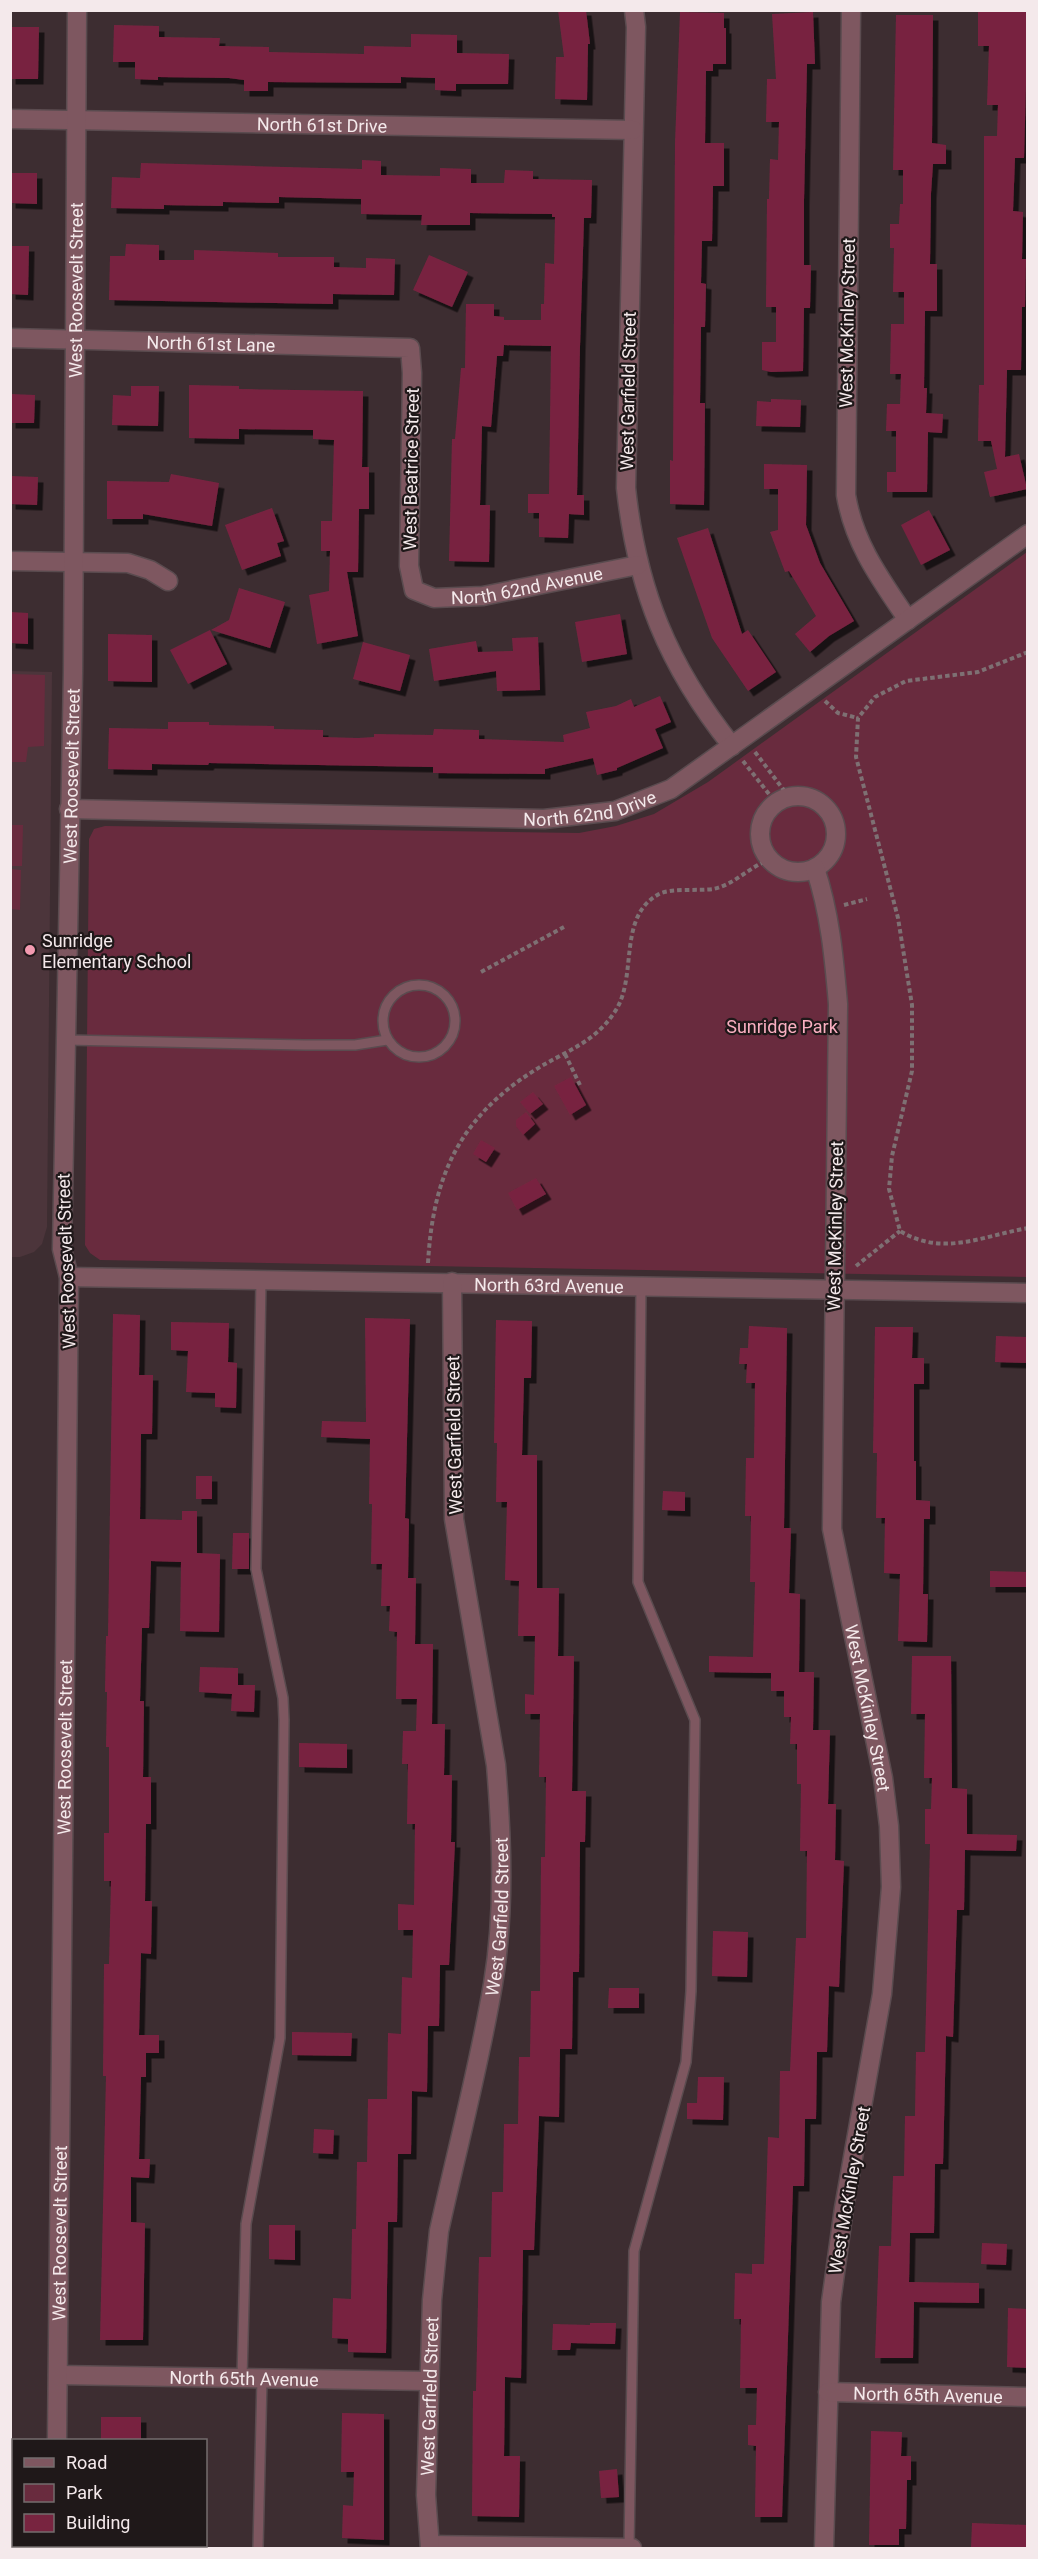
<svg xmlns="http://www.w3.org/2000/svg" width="1038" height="2559" font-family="Roboto,sans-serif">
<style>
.built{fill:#4c353b}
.green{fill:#692b3e}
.building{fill:#782440;filter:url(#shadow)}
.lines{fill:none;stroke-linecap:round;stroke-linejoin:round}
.lane-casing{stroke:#5a4b4f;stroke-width:12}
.street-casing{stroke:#5a4b4f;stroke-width:21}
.path{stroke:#7e7073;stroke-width:4;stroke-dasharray:4.5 3;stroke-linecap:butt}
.lane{stroke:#7e5760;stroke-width:9}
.street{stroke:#7e5760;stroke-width:18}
.poi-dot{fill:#f29ab0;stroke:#1f1819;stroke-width:2}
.labels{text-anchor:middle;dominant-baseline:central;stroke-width:4.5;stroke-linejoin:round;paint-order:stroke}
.street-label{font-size:18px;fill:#f4e9eb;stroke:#1f1819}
.poi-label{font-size:18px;fill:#f4e9eb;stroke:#1f1819;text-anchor:start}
.park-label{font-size:18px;fill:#faafc1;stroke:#1f1819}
</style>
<defs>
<filter id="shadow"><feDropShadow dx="5.5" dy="5.5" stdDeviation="0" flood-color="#0009"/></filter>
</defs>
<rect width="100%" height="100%" fill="#3d2d31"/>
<!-- built -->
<path class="built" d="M11,671l41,1 -5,555 -5,17 -8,8 -14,5h-9z"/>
<!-- green -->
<g class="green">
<path d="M1027,552v725l-927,-17 -10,-7 -5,-8 4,-406 5,-10 11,-3 474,7 37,-7 38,-12 54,-32z"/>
<path d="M11,674l34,1 -1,71 -16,1 -2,15h-15z"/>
<path d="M11,825h12l-1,41h-11z"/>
<path d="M11,869l10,1 -1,40 -9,-1z"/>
</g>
<!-- building -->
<g class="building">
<path d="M558,10h28l4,34h-2l-1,56 -32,-1 1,-42h8z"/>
<path d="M978,10l50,1 -4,147h-9l-2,53 10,1 -1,47h4l-1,48h-3l-1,63h-14l-2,87 14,-3 8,35 -37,8 -6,-25 13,-3 -6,-28h-13l1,-56h5v-249h13l1,-31h-11l2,-59h-11z"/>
<path d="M680,12l44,1v15h2v36h-13v7h-7l-1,72h19v43h-11l-1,55h-10l-1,42 5,1 -1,43h-4l-1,76h5l-1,102 -34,-1v-44l3,1 2,-318z"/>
<path d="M813,12l2,52h-8l-3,136v65h7l-1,43h-6l-1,63 -32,1 -9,-2v-28h14v-35h-10l1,-108h2l1,-40 8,1 1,-38h-13l1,-43h9l-4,-65z"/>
<path d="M896,15h37l-1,128 14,2v19h-13l-2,29 -1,71h7v47h-12l-1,77h3l-1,25 17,1 -1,19 -14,-1 -1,60h-40v-20h9v-41h-10l1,-27h13l1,-30h-11l1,-50h13v-32h-11l1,-44h-4v-24h9l1,-20h3v-34h-10z"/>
<path d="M114,25l45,1v11l61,1 -1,8 50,1v5l95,2v-8l47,1v-13l46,1v18l52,1 -1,30h-52v7l-21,-1v-12l-34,-1v6l-133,-1v9h-24v-11l-15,-2 -71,-1v3l-23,-1v-17h-22z"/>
<path d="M10,27h29l-1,52h-28z"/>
<path d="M362,160l19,1v14l59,1v-8l31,1v14h33l1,-13 28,1v8l59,1 -1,38h-7l-4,128 -3,149h7v20l-15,-1 -1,24 -29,-1v-24h-11v-19h21l2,-148 -47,-1 -1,11h-6l-6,71 -9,-1 -2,79h10l-1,57 -40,-1 3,-122h3l6,-71h4l1,-64h28v12l10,1v3h37v-16h3l1,-41 9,1 1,-47h-3v-3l-82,-1v12h-49l1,-10 -61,-1v-15l-82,-2v6l-56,-1v4l-59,-1v4l-53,-1 1,-31 28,1 1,-15 221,6z"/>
<path d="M10,173h27v31l-27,-1z"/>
<path d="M126,244l33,1v15h35v-10l84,3v4h56v10l32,1v-10l29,1 -1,36 -61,-1v10l-224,-4 1,-44h15z"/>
<path d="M10,246h19l-1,49 -18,-1z"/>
<path d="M429,255l39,17 -16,35 -39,-17z"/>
<path d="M189,385l50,1v3l124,2 -1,76h7v42h-10l-1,63h-11l11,64 -41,8 -8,-49 20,-4 1,-40h-9v-30h11l2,-81 -21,-1v-9l-74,-1v10l-50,-1z"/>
<path d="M131,386h28l-1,40 -46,-1 1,-30 18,1z"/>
<path d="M10,394l25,1 -1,28h-24z"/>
<path d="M771,399l30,1 -1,27 -44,-1 1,-25 14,1z"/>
<path d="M764,464l43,1 -1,60 14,38 34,58 -25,15 -19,16 -15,-18 21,-18 -27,-45 -4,1 -15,-40 8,-2v-41h-14z"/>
<path d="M171,474l48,9 -7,43 -69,-12v5h-36v-38l62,1z"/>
<path d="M10,476l28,1 -1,28 -27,-1z"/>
<path d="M272,508l12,33 -7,2 4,13 -39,14 -17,-45z"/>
<path d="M929,510l21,40 -29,15 -20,-40z"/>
<path d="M708,528l34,106 6,-4 28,42 -28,19 -36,-53 -35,-100z"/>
<path d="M239,588l46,14 -15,46 -59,-18 18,-10z"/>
<path d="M10,612l18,1v31l-18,-1z"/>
<path d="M620,614l7,40 -45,8 -7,-40z"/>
<path d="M210,630l17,34 -39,20 -18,-34z"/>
<path d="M108,634l44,1v47l-44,-1z"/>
<path d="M538,637l2,53 -43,1 -1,-20 -62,10 -5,-32 47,-8 2,11 35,-1 -1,-13z"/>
<path d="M363,642l47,13 -10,36 -47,-12z"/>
<path d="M660,696l11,26 -16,7 8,19 -46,20v2l-20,5 -4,-17 -48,11v5l-112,-1v-6l-224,-4 -1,2 -56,-1v6l-44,-1 1,-41 59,1v-7h41v3l65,1v3l49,1v7l35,1 16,-1v-3l59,1 1,-6 45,1v9l85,3 -1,-7 27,-7 -4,-16 30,-6 15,-7 3,8z"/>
<path d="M571,1077l15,28 -16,10 -16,-29z"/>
<path d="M533,1092l10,12 -13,10 -10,-12z"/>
<path d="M526,1112l9,12 -12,11 -7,-9v-6z"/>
<path d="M481,1140l14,8 -9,14 -13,-8z"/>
<path d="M536,1178l10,16 -29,16 -9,-17z"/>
<path d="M113,1314l27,1 -1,60h14l-1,59h-11l-1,85 42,1v-9h15v42l23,1 -1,78 -39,-1 1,-69 -30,-1 -2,67h-7l-2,73h4l-1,76h8v47h-5l-1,77h7l-1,53 -10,-1 -2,82h20v18h-13v24h-5l-2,82h11l-1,19 -18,-1v45l14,1 -2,117h-43l6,-264h-3l1,-112h5l2,-83h-7v-48h5v-86h-3l1,-55h-2l1,-56h2z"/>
<path d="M365,1318l45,1 -5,199 4,1 -1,59h8l-1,66h18l-1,80h13l-1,51h8l-1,67h4l-6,123h-9l-1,61h-11l-1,66 -15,-1 -1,63h-13l-1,68h-9l-2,131 -38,-1v-13l-16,-1 1,-40 18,1 1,-70h4l1,-67h10l1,-63h19l1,-66 13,1 1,-57 10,1 1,-48h-15v-26l16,1 1,-81h-8l1,-60h-6l1,-33h13l1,-32h-21l1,-67 -8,-1 1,-25h-9l1,-42h-11l1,-60h-3l1,-65 -49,-2 1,-16 44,1z"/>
<path d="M496,1320l36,1 -1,57h-7l-2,77h15v133h22l-1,68h16l-2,135h14l-1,51h-5l-1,130h-6l-1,77h-12l-1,68 -20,-1 -5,134h-11l-2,128 -16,-1 -1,79h16l-1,61 -47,-1 1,-125h3l3,-134h12l1,-65h11l1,-68h14l1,-67h11l1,-66h9l1,-134h4l1,-80h-7l1,-63h-15v-20l9,1 1,-59h-17l1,-55 -14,-1 2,-78h-11l1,-59h-3z"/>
<path d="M171,1322l58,1 -1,39 9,1 -1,45 -21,-1v-14l-29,-1 2,-41 -17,-1z"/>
<path d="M749,1326l38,2 -3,200h7l-2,65 11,1 -1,78h15l-1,58h17l-2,74h8l-1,56 9,1 -5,126 -10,-1 -2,66h-10l-1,67h-11l-1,67h-11l-11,331h-27l1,-71 -8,-1v-20h8l1,-37h-17l1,-69h-7l1,-46 17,1v-10h12l4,-127 11,1 1,-67h10l6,-133h10l1,-87h-7l1,-67h-4v-40h-7l1,-27h-7v-26h-13v-18l-62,-1v-16l44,1 2,-75h-5l1,-66h-6l1,-58h8l1,-75h-9l1,-19h-8l1,-16h8z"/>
<path d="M875,1327h38l-1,31h12v26h-10v77h2v39l14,1v18h-6l-1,75h5l-1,48 -29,-1 2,-67 -16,-1 1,-55h-9l1,-65h-4z"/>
<path d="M996,1336l32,1v26l-33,-1z"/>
<rect x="196" y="1476" width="16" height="23"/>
<path d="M663,1491l22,1v19l-23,-1z"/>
<path d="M233,1533h16v36h-17z"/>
<path d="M990,1571l38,1v15h-38z"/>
<path d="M912,1656h39l1,132 15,1v45l50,1 -1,16 -51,-1 -1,60h-7l-4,127 -7,-1 -3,128h-8l-1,69h-24l-1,49 70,1v20l-65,-1 -1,56h-38l4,-112h12l2,-70h11l1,-60h10l1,-64h9l5,-208h-5v-35h6l1,-31h-8l1,-64h-14z"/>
<path d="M200,1667l38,1v17h17l-1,27 -23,-1 1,-17 -33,-2z"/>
<path d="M299,1743l48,1v24l-48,-1z"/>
<path d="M713,1931l35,1 -1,45 -35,-1z"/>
<path d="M609,1988h30v20h-31z"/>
<path d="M292,2032l60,1 -1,23 -59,-1z"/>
<path d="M698,2077h26l-1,43 -36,-1v-16h10z"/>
<path d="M314,2129l20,1 -1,24 -20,-1z"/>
<path d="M269,2225h26v35l-26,-1z"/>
<path d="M982,2243l25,1 -1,21 -25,-1z"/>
<path d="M1008,2308l20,1v59l-21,-1z"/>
<path d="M590,2323h26l-1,21 -44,-1 -1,7h-18l1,-26 37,1z"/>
<path d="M342,2413l42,1v126l-42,-2 1,-33 10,1 1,-34h-13z"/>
<rect x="101" y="2417" width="40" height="23"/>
<path d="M871,2431l31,1 -1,24h10v24h-4l-1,49h-7v16h-30z"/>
<path d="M617,2469l2,28 -18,1 -2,-27z"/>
<path d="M972,2523l56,2 -1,23h-56z"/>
</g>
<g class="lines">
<defs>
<g id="lane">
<circle cx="419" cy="1021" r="36"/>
<path d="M66,1040l239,5h50l32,-5"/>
<path d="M242,2378l4,-154 34,-186 4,-318 -1,-22 -27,-129 5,-289"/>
<path d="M258,2548l4,-170"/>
<path d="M629,2548l5,-297 52,-189 5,-71 4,-271 -57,-138 3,-296"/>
</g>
<g id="street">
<path d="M634,10l2,17 -10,461c11,102 42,178 106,258"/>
<path d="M851,10l-5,485c8,49 35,85 62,125"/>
<path id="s1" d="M10,119l623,11"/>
<path id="s2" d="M10,338l400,10 2,25 -3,193 5,24 20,8 49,-2 155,-31"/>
<path d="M10,561l118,2 22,7 18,11"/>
<circle cx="798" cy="834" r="38"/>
<path id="s3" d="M69,809l475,10 71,-8 56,-22 357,-255"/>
<path id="s4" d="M815,868c15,45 19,89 23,136l-6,525 51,249 6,48 2,61 -9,107 -38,214 -13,94 -7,246"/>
<path id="s5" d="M69,1277l959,16"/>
<path id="s6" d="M58,2375l371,6"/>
<path id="s7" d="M828,2392l200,5"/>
<path id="s8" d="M57,2440l12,-1163 -7,-28 11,-576 4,-663"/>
<path d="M430,2545l202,3"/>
<path d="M56,2548v-2"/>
<path id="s9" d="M430,2548l-4,-53 6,-195 7,-69c18,-82 40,-164 54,-247 12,-72 9,-146 3,-219l-42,-246 -2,-237"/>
</g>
</defs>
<!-- lane casing -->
<use href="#lane" class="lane-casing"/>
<!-- street casing -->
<use href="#street" class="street-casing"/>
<!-- path -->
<g class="path">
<path d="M1028,652l-50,20 -72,9 -31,16 -17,21 -2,39 42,161 14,87v66l-20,85 -3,33 11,42c43,26 82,5 128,-3"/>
<path d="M825,701l13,12 20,5"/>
<path d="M755,752l34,45"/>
<path d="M743,761l33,42"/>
<path d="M844,905l23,-6"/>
<path d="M481,972l83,-45"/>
<path d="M565,1054l15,31"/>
<path d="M428,1263c5,-87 31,-145 107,-193 30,-19 58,-26 79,-57 25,-35 2,-96 45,-119 12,-6 40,-3 54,-5 21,-4 36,-22 56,-29"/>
<path d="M856,1266l44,-35"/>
</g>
<!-- lane -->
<use href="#lane" class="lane"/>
<!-- street -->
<use href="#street" class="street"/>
</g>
<!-- markers -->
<circle class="poi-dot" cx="30" cy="950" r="6"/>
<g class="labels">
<!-- street labels -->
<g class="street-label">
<text stroke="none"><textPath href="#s1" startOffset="312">North 61st Drive</textPath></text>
<text stroke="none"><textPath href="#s8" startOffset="2151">West Roosevelt Street</textPath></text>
<text transform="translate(847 323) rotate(-89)">West McKinley Street</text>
<text stroke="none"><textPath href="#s2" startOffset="201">North 61st Lane</textPath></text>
<text transform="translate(628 391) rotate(-89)">West Garfield Street</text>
<text transform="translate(411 469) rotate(-89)">West Beatrice Street</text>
<text stroke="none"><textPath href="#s2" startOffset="758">North 62nd Avenue</textPath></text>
<text stroke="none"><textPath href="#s8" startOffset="1665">West Roosevelt Street</textPath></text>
<text stroke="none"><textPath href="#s3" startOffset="522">North 62nd Drive</textPath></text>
<text transform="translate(835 1226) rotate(-89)">West McKinley Street</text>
<text transform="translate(66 1261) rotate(-92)">West Roosevelt Street</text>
<text stroke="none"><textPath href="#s5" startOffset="480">North 63rd Avenue</textPath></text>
<text transform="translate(454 1435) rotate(-91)">West Garfield Street</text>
<text stroke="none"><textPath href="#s4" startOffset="846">West McKinley Street</textPath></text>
<text stroke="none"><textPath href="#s8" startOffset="693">West Roosevelt Street</textPath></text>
<text stroke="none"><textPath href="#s9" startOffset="638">West Garfield Street</textPath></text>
<text transform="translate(849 2190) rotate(-80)">West McKinley Street</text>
<text stroke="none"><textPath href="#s8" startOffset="207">West Roosevelt Street</textPath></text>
<text stroke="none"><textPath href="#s6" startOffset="186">North 65th Avenue</textPath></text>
<text stroke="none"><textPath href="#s7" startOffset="100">North 65th Avenue</textPath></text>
<text stroke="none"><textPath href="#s9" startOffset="152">West Garfield Street</textPath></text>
</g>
<!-- poi labels -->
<g class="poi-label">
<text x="42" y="940">Sunridge<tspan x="42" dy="21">Elementary School</tspan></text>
</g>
<!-- park labels -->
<g class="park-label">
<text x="782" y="1026">Sunridge Park</text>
</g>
</g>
<!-- border -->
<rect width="1038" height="2559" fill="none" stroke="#f4e9eb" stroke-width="24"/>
<!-- legend -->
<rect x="12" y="2439" width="195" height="108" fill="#1f1819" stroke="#746c6d" stroke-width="1.5"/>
<rect x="24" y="2458" width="30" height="9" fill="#7e5760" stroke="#746c6d" stroke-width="1.5"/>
<text x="66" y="2469" font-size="18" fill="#f4e9eb">Road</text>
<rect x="24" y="2484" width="30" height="18" fill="#692b3e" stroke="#746c6d" stroke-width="1.5"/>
<text x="66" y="2499" font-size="18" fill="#f4e9eb">Park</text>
<rect x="24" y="2514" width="30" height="18" fill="#782440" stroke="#746c6d" stroke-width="1.5"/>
<text x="66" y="2529" font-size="18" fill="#f4e9eb">Building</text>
</svg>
